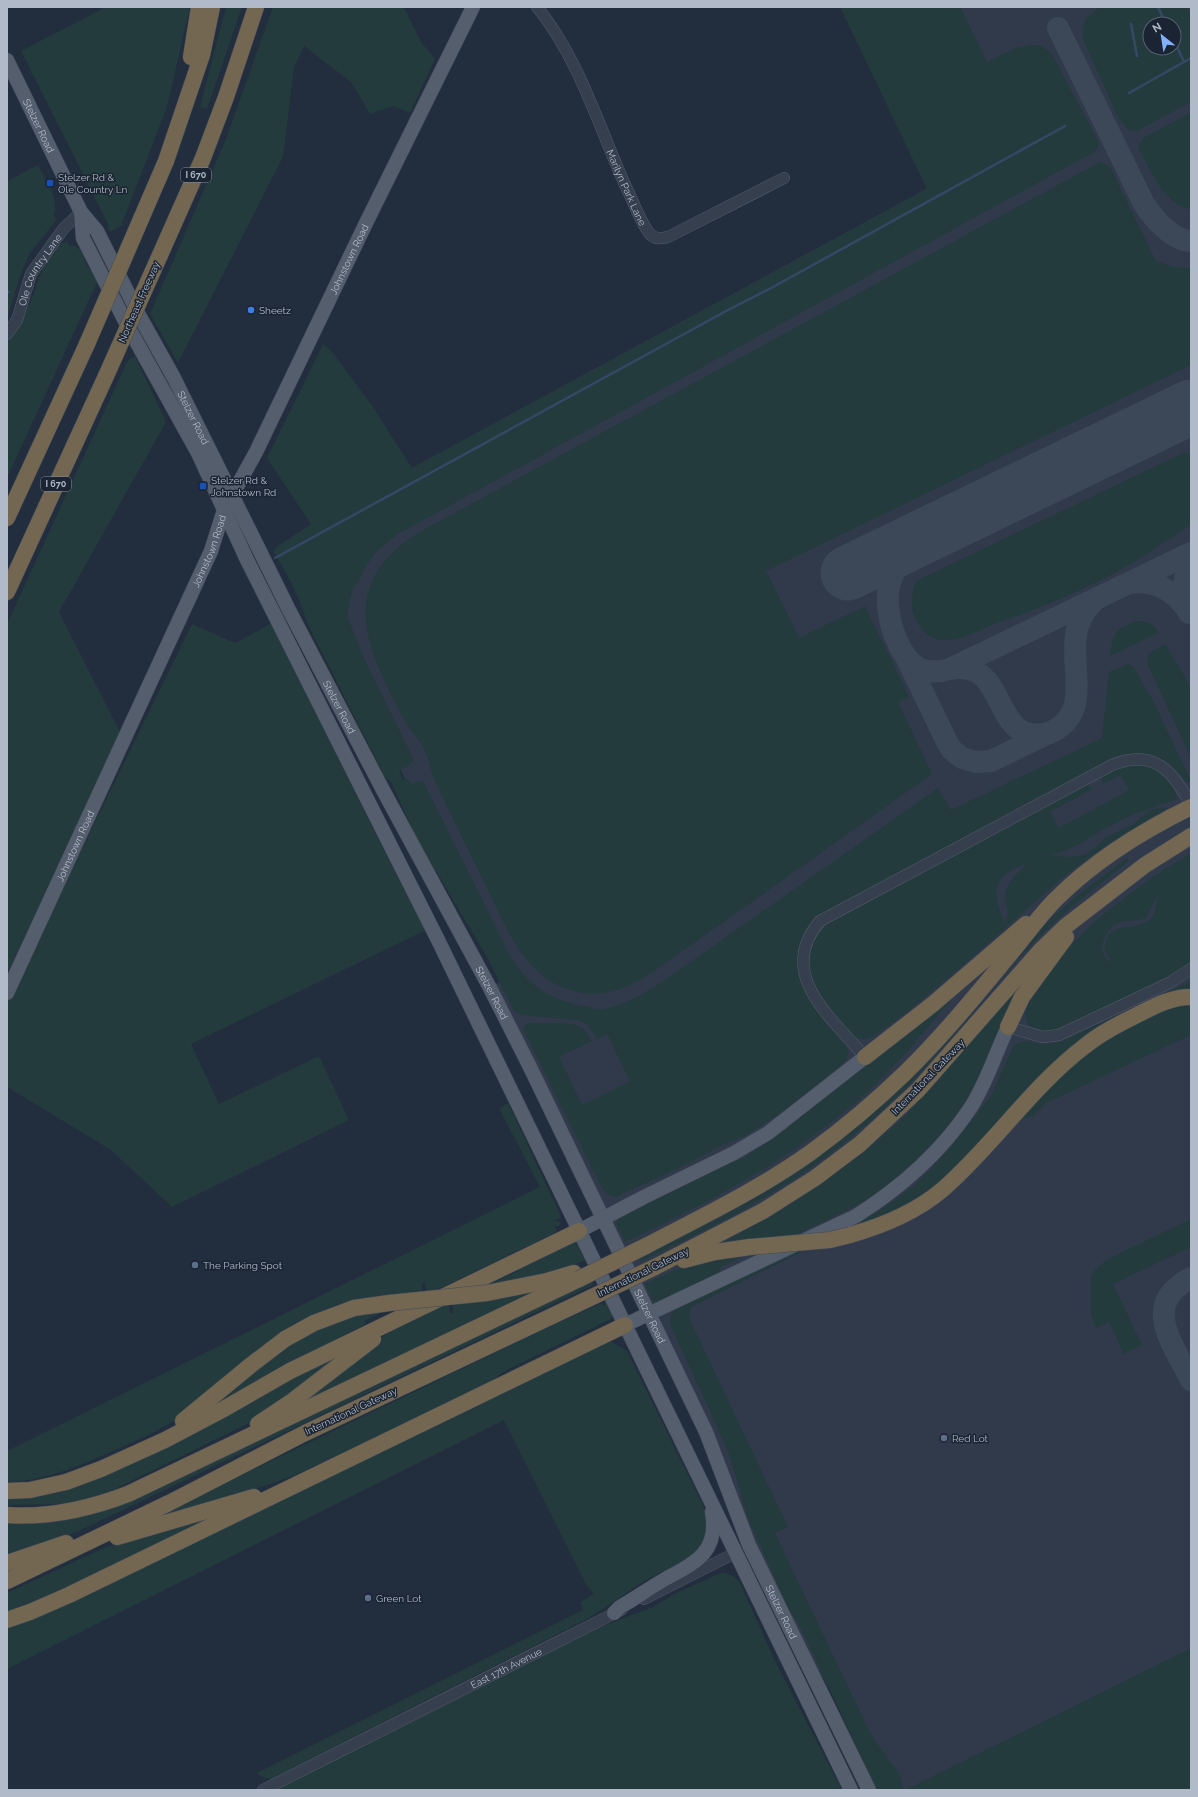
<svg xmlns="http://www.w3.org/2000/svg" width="1198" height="1797" font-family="Raleway,sans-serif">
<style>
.airport{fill:#303a4a;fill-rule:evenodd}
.green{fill:#243b3e;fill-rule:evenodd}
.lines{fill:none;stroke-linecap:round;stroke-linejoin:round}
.stream{stroke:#354865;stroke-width:2.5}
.taxiway{stroke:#3c4858;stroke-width:22}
.runway{stroke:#3c4858;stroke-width:55}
.minor-casing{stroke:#545d6b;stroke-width:12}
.major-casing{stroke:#3f4856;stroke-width:15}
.highway-casing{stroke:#414a58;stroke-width:17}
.minor{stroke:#363f4d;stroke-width:11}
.major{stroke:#545e6d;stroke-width:14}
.highway{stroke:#736752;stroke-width:16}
.highway-bridge-casing{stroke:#414a58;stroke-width:17;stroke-linecap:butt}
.highway-bridge{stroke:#736752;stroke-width:16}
.transit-dot{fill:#1a4fb4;stroke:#1b2432;stroke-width:1.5}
.shop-dot{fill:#3f7fe0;stroke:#1b2432;stroke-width:1.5}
.service-dot{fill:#5c6f8a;stroke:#1b2432;stroke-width:1.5}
.labels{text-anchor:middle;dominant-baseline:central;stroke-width:3;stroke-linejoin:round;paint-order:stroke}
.shield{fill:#1b2432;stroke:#848d9c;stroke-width:1}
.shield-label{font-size:9px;font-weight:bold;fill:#b1bac9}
.street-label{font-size:10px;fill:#b1bac9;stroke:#1b2432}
.poi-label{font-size:10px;fill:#b1bac9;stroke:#1b2432;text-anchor:start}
</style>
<rect width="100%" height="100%" fill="#222d3d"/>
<!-- airport -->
<path class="airport" d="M905,7h286v1783h-304l-126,-221 -55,-137 -216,-444 15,-10 -85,-164 -35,-80 -57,-107 8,-118 640,-347zM1150,24h24v24h-24z"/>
<!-- green -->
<g class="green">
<path d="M106,7h84l-23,100 -46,119 -12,6 -1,-8 -87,-173z"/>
<path d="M226,7h16l-35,102 -7,-2z"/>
<path d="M273,7h131l17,35 14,17 -25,54 -17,-7 -23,8 -19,-32 -47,-36 -10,22 -11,89 -105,206 -28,-49 76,-175z"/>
<path d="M840,7h120l27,55 32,-16 2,2c13,-6 21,-4 31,6l47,89 -3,8 -698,383 -21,17 -11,14 -7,16 -6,6 -5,24v7l14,36 52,106 -6,6 -9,5 4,9 5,-1 3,5 12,-3 87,175c21,31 36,42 73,50 6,1 15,4 21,3 20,-3 40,-16 58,-27l276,-194 13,22 151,-72 7,-66 19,-8 6,3 14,26 1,-1 42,89 -4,2c-20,-28 -43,-36 -75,-25l-283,152c-16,11 -26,23 -30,42 -7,36 27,66 47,93l3,7 -3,9 -24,21 -43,32 -34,22 -21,8 -45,24 -63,29 -7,-2 -6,-5 -80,-161 4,-6c12,1 43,-2 53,4 6,3 9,9 12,14l-33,16 23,48 48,-24 -23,-47 -10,5 -10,-15 -10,-4 -56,-5 -7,-4 -26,-52 -71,-120 -26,-57 -6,-5 -77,-152c-8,-26 -20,-51 -35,-74l6,-6 32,-21 -44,-66 56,-114 8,6 42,57 39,61 515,-279z"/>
<path d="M1100,7h87l4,8v87l-54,29 -10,-2 -9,-12 -35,-78v-12l3,-9zM1150,24h24v24h-24z"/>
<path d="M1191,112v97c-25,-1 -41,-40 -52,-59l-1,-4 4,-7z"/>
<path d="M1100,162l10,5 46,94 17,6 18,1v97l-425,206 33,67 66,-32 44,91 -11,5 34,72 -279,198c-13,8 -28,17 -43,20 -38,8 -73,-13 -92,-44 -13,-20 -22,-42 -32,-62 -18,-37 -36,-73 -53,-109 -3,-12 -6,-24 -12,-34 -4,-6 -10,-11 -13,-17 -41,-74 -76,-143 15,-196z"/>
<path d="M38,165c8,16 21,31 16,51l3,3 -27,34 -10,23 -13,44v-139z"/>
<path d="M67,241l2,4c16,1 13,14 21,25 3,3 6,5 8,10l-91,198v-135c9,-13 16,-26 23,-40 9,-21 14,-52 37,-62z"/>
<path d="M135,356l31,66 -107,190 61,120 -113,242v-350l121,-264z"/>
<path d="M1185,452l6,3v70l-2,1c-23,15 -45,31 -69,44 -42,23 -86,40 -131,56 -13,6 -34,17 -49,14 -10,-2 -18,-9 -23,-18 -7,-12 -6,-28 -1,-41z"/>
<path d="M1136,621c10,0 18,2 22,12l-48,23c3,-23 4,-26 26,-35z"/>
<path d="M272,623l156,306 -237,115 28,60 100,-48 30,64 -177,87 -61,-57 -104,-63v-85l185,-378 43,19z"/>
<path d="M1165,644l26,43v71l-44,-95 1,-9z"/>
<path d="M1141,764c23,7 30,12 36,35 -23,8 -45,15 -67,27 -21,11 -36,25 -61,29l23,2 15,-3 20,-17 27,-13 14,-13 14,-4 5,1 -58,35 -46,34 -103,91 -54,45 -35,25c-8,3 -13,1 -20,-3 -27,-36 -64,-68 -25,-110l259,-140h4l3,4 -42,23 9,16 70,-38 -9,-15 -17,9 -2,-6c8,-11 27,-13 40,-14zM1027,863c-7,9 -20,18 -22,31 -2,12 7,12 0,28 -8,-13 -15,-39 2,-49 6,-4 14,-7 20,-10z"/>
<path d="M1191,853v108c-20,20 -63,37 -90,50 -12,6 -25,15 -38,19 -11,3 -34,3 -37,-11 -3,-8 3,-15 7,-23 28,-55 105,-112 158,-143zM1157,896c-1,6 -1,15 -5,21 -14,18 -47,-1 -47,34l7,12c-17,-9 -9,-30 4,-39 10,-6 22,-1 31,-7z"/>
<path d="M1127,858l2,3c-33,26 -67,52 -97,83 -53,56 -97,120 -155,171 -72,65 -149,106 -236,146l-2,-4 85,-41 33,-19 63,-42 231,-236 26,-23z"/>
<path d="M1191,981v11l-86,33 -172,163 -27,19 -18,9 -41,13 43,-25 27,-21 33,-35 41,-52 22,-49c10,-10 17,-4 30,-3 7,0 12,-1 19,-3z"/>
<path d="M958,992c-30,35 -60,72 -94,103 -72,64 -152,106 -239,147l-9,-19 2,-5 109,-54 17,-6 45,-31 2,-3 56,-43 90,-74z"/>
<path d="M1011,996l2,4 -34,77 -14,25 -19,27 -40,42 -44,32 -72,35 -73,8 74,-42 73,-52 38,-33 38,-41z"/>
<path d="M1191,1002v33l-145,68 -13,13 -13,3 3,-6 64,-62 74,-43z"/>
<path d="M508,1103l52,111 1,5h-4l-1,2 5,1 -2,4h-5l3,4 -4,4 -121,58h-6l-1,-9h-3v10c-23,3 -47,3 -70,8 -19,4 -39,13 -56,22 -42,22 -73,61 -110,89 -19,15 -42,25 -64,35 -36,16 -74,34 -115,35v-31l533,-264 -41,-79z"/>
<path d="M1191,1219v28l-78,37 29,61 -18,9 -15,-32 -13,6 -5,-13v-40l8,-9 9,-7z"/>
<path d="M575,1241l4,3 8,16 -38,13 -62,12 31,-14 -1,-3z"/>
<path d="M798,1251l4,1 -111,55 -2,11 99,209 -13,6 96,202 28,38 5,17h-27l-78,-166 -9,-12 -41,-91 -21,-70 -58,-127v-7l6,-8z"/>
<path d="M747,1254l-28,14 1,3 -63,31 -4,-2 -8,-16 30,-14 25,-8z"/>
<path d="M591,1280l2,5 -516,247 -70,24v-35l54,-2z"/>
<path d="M536,1291l-253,122c43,-34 85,-71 135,-97 10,-5 19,-11 31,-12l1,9h3v-10z"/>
<path d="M607,1301l6,12 -2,6 -108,53 -14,12 -193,91 -64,22 -83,23 395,-191 58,-26 2,3 1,-4z"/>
<path d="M390,1309l-26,12 2,3 -69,35 -88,50 66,-58 57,-31z"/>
<path d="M612,1342l15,9 79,160 3,15 -6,25 -57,29 -57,38 -318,161 -9,-2 -5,-4 326,-163 -3,-8 14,-8 -7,-8 -83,-166 -497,249v-42l597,-284z"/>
<path d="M352,1345l-97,75 -144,71 -27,9 -23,4 -54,1v-8l40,-6z"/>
<path d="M232,1511l-225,105v-23l97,-45 54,-18z"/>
<path d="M723,1572l12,5 5,6 35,78 67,129h-568l311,-157 68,-26 21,-13z"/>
<path d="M1191,1648v142h-286z"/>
</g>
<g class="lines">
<!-- stream -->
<g class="stream">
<path d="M1158,7l8,17"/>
<path d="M1131,24l6,32"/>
<path d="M1174,40l10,22"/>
<path d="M1129,93l62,-35"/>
<path d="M7,291l2,1"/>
<path d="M275,558l453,-248 45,-23 292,-161"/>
</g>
<!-- taxiway -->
<g class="taxiway">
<path d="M1058,28l86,176c9,14 29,37 47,37"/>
<path d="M1154,425l21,-3 16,4"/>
<path d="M924,536c-15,15 -28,27 -34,47 -8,24 6,74 30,86 10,4 20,3 30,0l241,-116"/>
<path d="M1129,583c25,-4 46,8 59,28"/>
<path d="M1189,613c-8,-17 -6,-34 2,-51"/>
<path d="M907,659l40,83 5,8 10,8 14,4 15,-1 66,-32c44,-29 -6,-89 37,-128"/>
<path d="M950,669c61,-11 39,79 99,64"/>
<path d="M1191,1278c-51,26 -18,66 0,102"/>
</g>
<!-- runway -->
<path class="runway" d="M848,573l343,-166"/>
<defs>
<g id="minor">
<path id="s1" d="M537,7c42,51 62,121 89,180 7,13 15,38 25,48 5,5 11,3 17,2l116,-59"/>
<path id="s2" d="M7,334l10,-14 14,-46 33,-46 17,-16"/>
<path d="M1008,1027l35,10 16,-2 110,-52 22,-14"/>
<path d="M865,1057c-34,-40 -90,-83 -45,-136l292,-156c42,-17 61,6 79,40"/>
<path d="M644,1599l99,-50"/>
<path id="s3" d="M263,1790l358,-180"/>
</g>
<g id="major">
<path id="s4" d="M7,60l74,152 16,19 43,86 34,61 116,234 94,180 106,196 40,79 176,365 43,113 120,245"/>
<path d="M81,212l2,26 43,85 72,130 49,107 192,382 412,848"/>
<path id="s5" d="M7,993l204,-442 13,-41 32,-58 111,-231 106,-214"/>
<path d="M579,1231l65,-34 90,-44 34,-20 97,-76"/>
<path d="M625,1325l231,-109c44,-28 84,-63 113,-106 16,-23 27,-58 39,-83"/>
<path d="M614,1613l6,-6c16,-9 31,-20 47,-29 30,-16 52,-27 45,-66"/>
</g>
<g id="highway">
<path d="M191,57l8,-50"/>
<path d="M141,219l25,-58 36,-106 10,-48"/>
<path d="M160,255l43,-97 23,-61 30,-90"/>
<path d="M7,518l80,-174"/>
<path d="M7,592l99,-216"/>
<path d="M1008,1027l14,-30 44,-60"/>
<path d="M865,1057l68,-53 93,-80"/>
<path d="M850,1235c32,-9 66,-23 92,-45 51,-44 89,-103 143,-144 16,-13 34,-22 52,-31 18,-9 34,-18 54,-18"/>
<path d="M646,1246c55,-29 112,-56 164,-93 33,-24 65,-51 95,-80 38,-37 72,-79 106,-120 15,-18 29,-38 45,-54 38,-38 88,-69 135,-92"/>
<path d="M684,1260l31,-8 35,-5"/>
<path d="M655,1267l108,-56 52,-33 45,-34 58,-54 122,-139 26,-25 79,-61 46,-29"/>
<path d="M487,1293l60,-12 27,-8"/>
<path d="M183,1421l68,-56 34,-26 29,-16 40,-15 35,-5"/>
<path d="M258,1424l33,-22 82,-63"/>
<path d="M7,1491l23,-1 36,-8 35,-13 64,-29 57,-30 68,-39 289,-140"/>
<path d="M7,1515c42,3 82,-6 121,-21l451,-215"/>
<path d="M117,1537l137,-40"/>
<path d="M7,1563l59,-20"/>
<path d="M7,1581l162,-78 136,-70 283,-134"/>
<path d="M7,1620l23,-8 39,-17 556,-270"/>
</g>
</defs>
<!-- minor casing -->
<use href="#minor" class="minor-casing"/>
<!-- major casing -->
<use href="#major" class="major-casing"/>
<!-- highway casing -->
<use href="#highway" class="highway-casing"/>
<!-- minor -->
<use href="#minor" class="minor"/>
<!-- major -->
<use href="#major" class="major"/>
<!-- highway -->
<use href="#highway" class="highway"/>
<defs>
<g id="highway-bridge">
<path d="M87,344l54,-125"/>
<path d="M106,376l54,-121"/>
<path d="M750,1247l80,-7 20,-5"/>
<path d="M579,1279l67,-33"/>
<path d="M588,1299l67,-32"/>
<path d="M389,1303l98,-10"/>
</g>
</defs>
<!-- highway-bridge casing -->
<use href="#highway-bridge" class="highway-bridge-casing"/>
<!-- highway-bridge -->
<use href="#highway-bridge" class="highway-bridge"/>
</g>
<!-- markers -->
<g class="transit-dot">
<rect x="46" y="179" width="8" height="8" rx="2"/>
<rect x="199" y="482" width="8" height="8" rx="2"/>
</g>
<circle class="shop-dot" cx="251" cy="310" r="4"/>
<g class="service-dot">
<circle cx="195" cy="1265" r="4"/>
<circle cx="944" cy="1438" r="4"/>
<circle cx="368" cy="1598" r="4"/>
</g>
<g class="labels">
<!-- shield labels -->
<g class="shield">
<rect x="181" y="168" width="30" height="14" rx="3"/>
<rect x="41" y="477" width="30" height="14" rx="3"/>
</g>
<g class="shield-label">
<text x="196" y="175">I 670</text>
<text x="56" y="484">I 670</text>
</g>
<!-- street labels -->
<g class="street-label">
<text stroke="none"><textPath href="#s4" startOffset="73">Stelzer Road</textPath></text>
<text stroke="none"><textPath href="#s1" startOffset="202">Marilyn Park Lane</textPath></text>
<text stroke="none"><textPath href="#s5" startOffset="810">Johnstown Road</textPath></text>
<text stroke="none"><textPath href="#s2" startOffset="73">Ole Country Lane</textPath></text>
<text transform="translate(139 302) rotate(-66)">Northeast Freeway</text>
<text stroke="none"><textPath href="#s4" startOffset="404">Stelzer Road</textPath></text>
<text stroke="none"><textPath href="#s5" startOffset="486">Johnstown Road</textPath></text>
<text stroke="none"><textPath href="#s4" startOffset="728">Stelzer Road</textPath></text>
<text stroke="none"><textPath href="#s5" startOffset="162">Johnstown Road</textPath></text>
<text stroke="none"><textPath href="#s4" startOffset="1052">Stelzer Road</textPath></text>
<text transform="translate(928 1077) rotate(-46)">International Gateway</text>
<text transform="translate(643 1272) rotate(-26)">International Gateway</text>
<text stroke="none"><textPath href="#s4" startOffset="1412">Stelzer Road</textPath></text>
<text transform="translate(351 1411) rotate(-25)">International Gateway</text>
<text stroke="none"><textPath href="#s4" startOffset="1736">Stelzer Road</textPath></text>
<text stroke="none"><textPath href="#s3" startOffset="272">East 17th Avenue</textPath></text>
</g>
<!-- poi labels -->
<g class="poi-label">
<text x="58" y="177">Stelzer Rd &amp;<tspan x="58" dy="12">Ole Country Ln</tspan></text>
<text x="259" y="310">Sheetz</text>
<text x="211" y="480">Stelzer Rd &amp;<tspan x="211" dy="12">Johnstown Rd</tspan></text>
<text x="203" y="1265">The Parking Spot</text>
<text x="952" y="1438">Red Lot</text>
<text x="376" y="1598">Green Lot</text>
</g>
</g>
<!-- border -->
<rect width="1198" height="1797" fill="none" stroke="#b1bac9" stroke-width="16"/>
<!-- north arrow -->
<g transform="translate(1162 36) rotate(330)"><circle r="19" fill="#1b2432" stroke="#57606e"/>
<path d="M0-3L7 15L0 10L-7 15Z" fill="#82b1fd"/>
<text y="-6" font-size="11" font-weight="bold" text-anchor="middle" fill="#b1bac9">N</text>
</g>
</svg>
